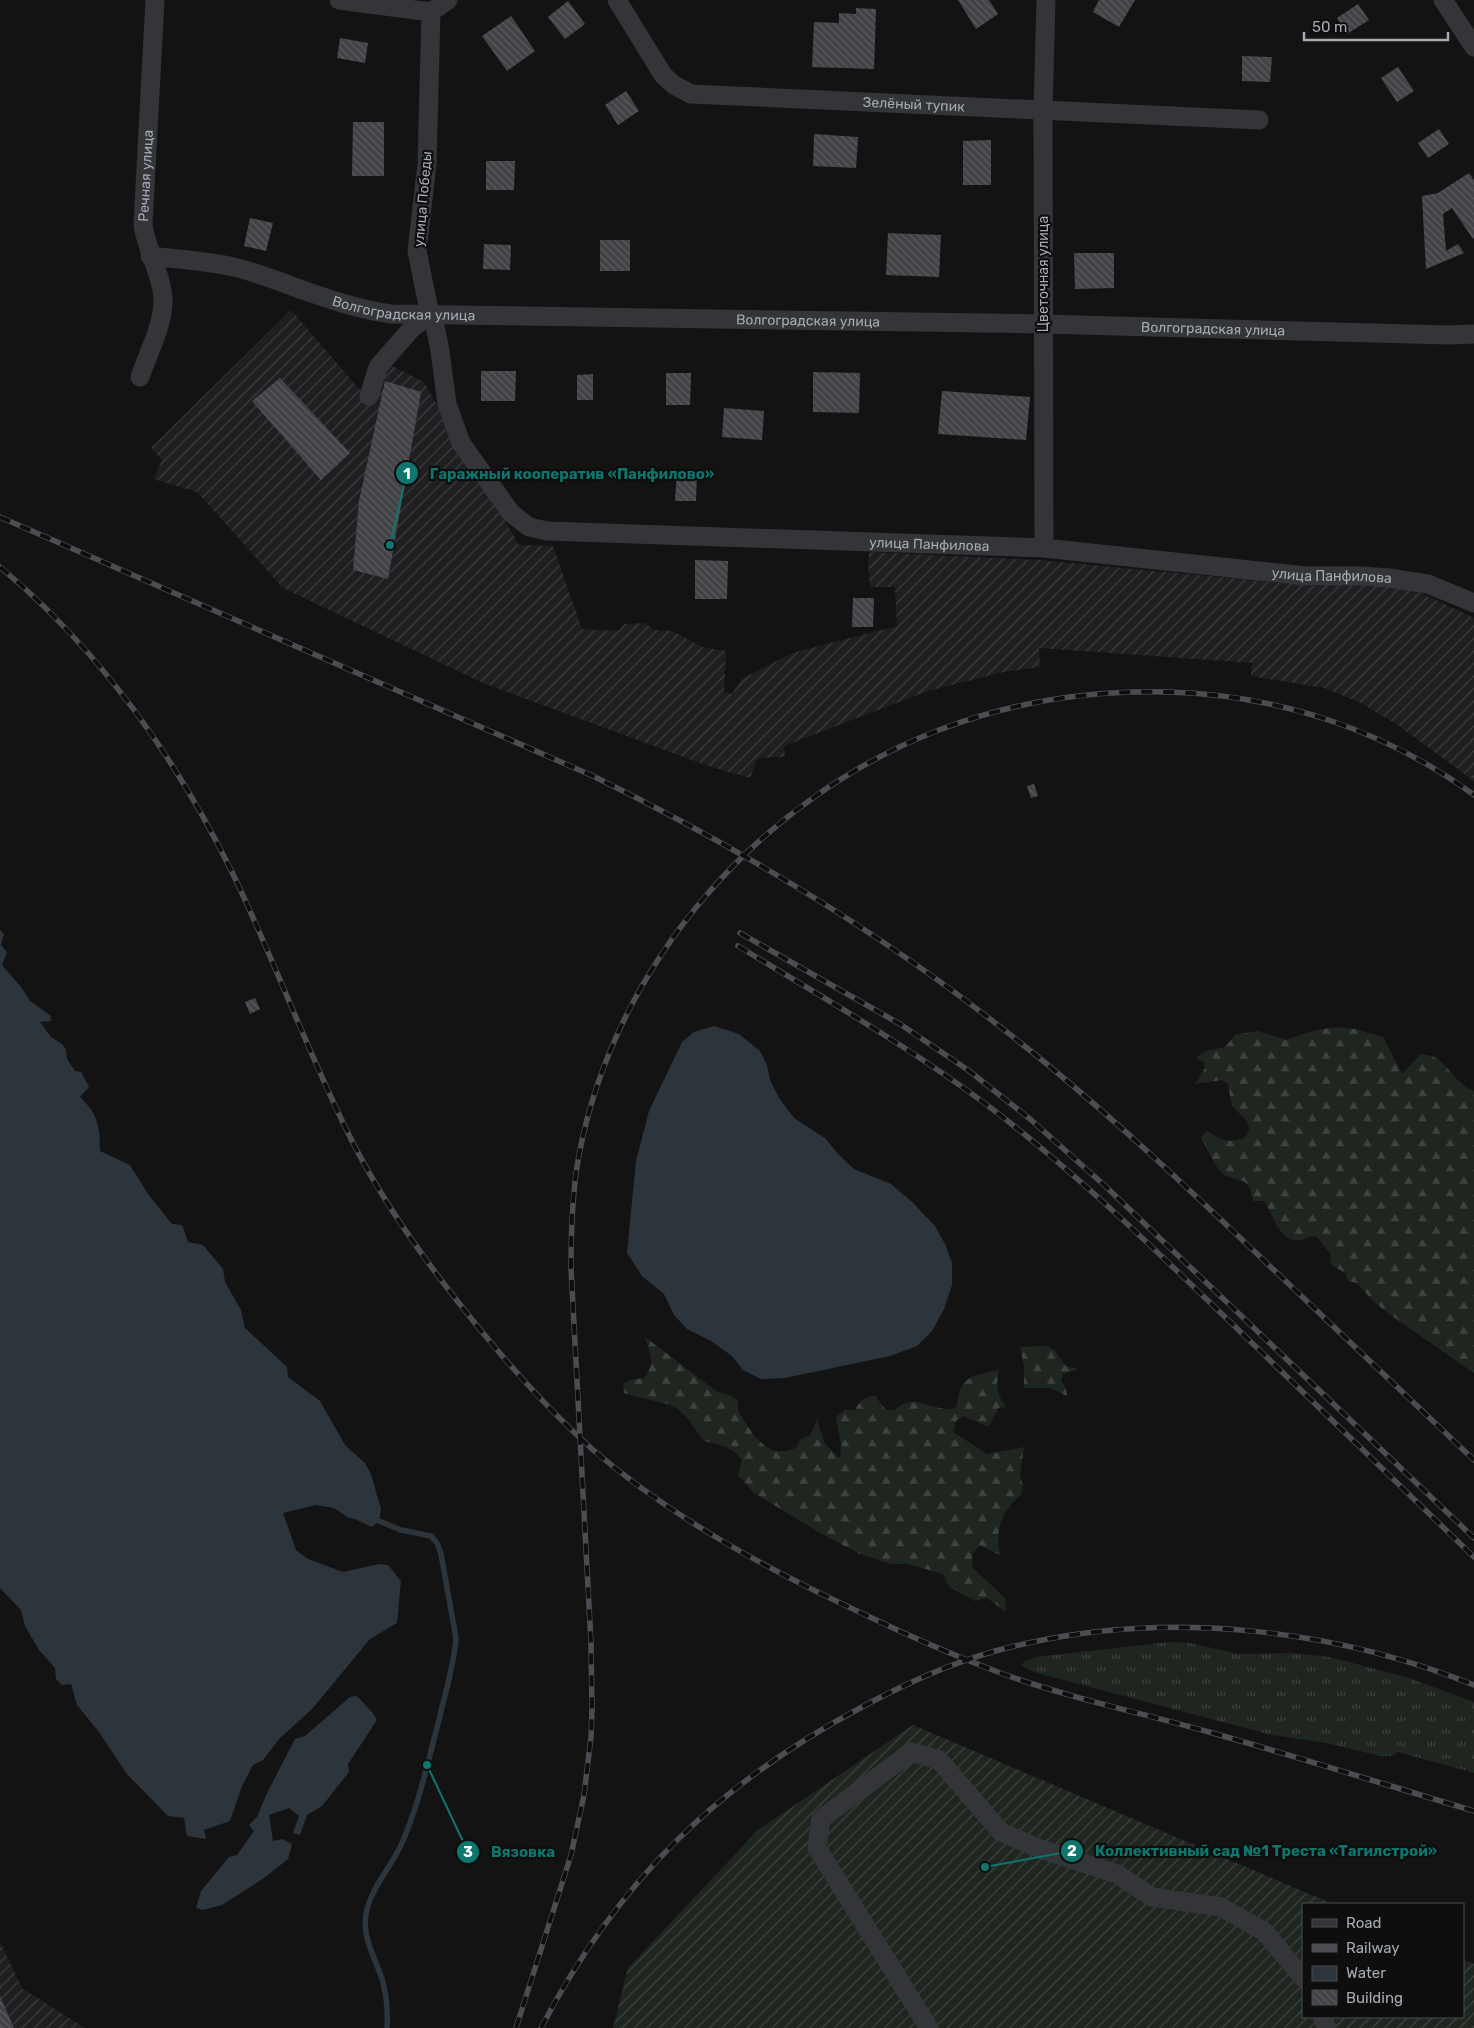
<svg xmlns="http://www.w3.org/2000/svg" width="1474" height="2028" font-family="Rubik,sans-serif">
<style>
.industrial{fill:url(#industrial-furrows)}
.grass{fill:url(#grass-tufts)}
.forest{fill:url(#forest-firs)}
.garden{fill:url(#garden-furrows)}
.water{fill:#2d353c}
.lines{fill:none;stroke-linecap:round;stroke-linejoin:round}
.stream{stroke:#2d353c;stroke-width:5.5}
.building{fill:url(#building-back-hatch)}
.minor{stroke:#343539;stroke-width:19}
.rail-casing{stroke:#4b4d52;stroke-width:5.5}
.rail{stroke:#0e0e0f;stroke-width:4;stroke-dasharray:11;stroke-linecap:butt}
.labels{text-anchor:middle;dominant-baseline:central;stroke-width:4.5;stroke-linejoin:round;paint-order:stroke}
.street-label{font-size:14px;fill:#a5aab3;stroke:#0e0e0f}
.leader{fill:none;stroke:#0f766e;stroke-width:2}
.callout-dot{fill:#0f766e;stroke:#0e0e0f;stroke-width:2}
.mark-label{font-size:15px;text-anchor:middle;font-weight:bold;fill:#fff}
.callout-label{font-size:15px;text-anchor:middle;font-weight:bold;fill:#0f766e;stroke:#0e0e0f;stroke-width:4.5;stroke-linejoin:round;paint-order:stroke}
</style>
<defs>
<pattern id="industrial-furrows" width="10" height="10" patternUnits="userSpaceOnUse" patternTransform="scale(1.25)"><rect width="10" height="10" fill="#1f1f21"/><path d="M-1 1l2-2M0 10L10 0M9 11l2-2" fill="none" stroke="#3d3d3f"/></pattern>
<pattern id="grass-tufts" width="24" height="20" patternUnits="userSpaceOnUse" patternTransform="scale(1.25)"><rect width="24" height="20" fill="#1f2620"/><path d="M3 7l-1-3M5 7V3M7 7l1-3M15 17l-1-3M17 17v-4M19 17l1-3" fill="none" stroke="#3d433e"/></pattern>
<pattern id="forest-firs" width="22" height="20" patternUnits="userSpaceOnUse" patternTransform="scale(1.25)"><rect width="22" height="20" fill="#1f2620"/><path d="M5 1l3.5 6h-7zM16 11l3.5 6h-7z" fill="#3d433e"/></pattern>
<pattern id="garden-furrows" width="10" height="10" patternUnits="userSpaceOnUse" patternTransform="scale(1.25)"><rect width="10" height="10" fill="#1f2620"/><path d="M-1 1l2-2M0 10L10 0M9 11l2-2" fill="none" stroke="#3d433e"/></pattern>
<pattern id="building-back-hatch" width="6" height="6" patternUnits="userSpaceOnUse" patternTransform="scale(1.25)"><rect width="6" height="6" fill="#424347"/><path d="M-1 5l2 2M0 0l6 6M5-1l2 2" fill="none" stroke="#5a5b5f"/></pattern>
</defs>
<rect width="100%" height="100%" fill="#131314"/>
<!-- industrial -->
<g class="industrial">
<path d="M291,310l70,81 29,-26 34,17 95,163 34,1 29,83 36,2 6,-7 22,-1 7,7 20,1 29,16 24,4 -2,41 8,2 10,-15 50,-26 105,-27 -2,-39h-25l-2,-23 1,-12 170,8 274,26 49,-3 42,2 70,33v163l-78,-57 -35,-21 -37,-15 -73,-12 1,-13 -213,-15 1,19 -36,5 -76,19 -144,55 1,11 -27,1 -8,20 -42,-12 -225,-83 -200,-95 -86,-96 -44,-13 9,-19 -11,-12z"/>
<path d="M0,1941l22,47 63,40h-85z"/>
</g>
<!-- grass -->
<path class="grass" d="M1169,1642l21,1 49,11 52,-1 39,4 79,21 65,24v71l-76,-21 -6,4h-12l-54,-13 -54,-8 -239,-63 -12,-7 3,-3 12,-5z"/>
<!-- forest -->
<g class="forest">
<path d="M1336,1027l19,2 28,8 19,37 19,-20c4,1 11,1 15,4 15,9 20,27 38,33v282l-85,-59 -17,-14 -15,-17 -9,-2 -2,-7 -15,-10 -1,-11 -14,-17c-9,0 -12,5 -20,4 -18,-1 -23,-27 -32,-39h-11c-4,-30 -19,-16 -32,-29 -8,-9 -14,-24 -20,-35l6,-6c16,10 20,12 38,7l5,-9 -3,-8 -15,-15 -4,-22 -6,-4 -27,4 10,-16 -1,-6 -8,-4 10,-7 19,-4 10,-12 23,-4 28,9 26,-9z"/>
<path d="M645,1337l71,54 15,5 7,5v10l16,25 11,10 9,5h13l9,-3 4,-8 10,-5 7,-15 8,24 15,14 1,-12 -5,-29 9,-7h10c5,-10 9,-13 20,-14l11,14h9c18,-20 40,4 61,-2 2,-6 2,-14 5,-20 6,-14 25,-15 38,-18 -3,15 -3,24 7,37l-8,1 -9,19 -26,-11 -7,5 -3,11 34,22 37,-7 -4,28 3,10 -2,10c-19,15 -28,38 -20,61l-21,-11 -8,10 1,13 32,30 1,14 -19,-14 -12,3 -26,-14 -6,-13 -35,-10h-18l-32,-11 -36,-19 -68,-41 -16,-18 4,-15c-10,-14 -23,-15 -38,-19 -8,-11 -16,-25 -28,-33 -11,-7 -38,-9 -52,-15l-1,-9 7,-4 14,-2c12,-17 6,-23 1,-41z"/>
<path d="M1047,1346l7,4 12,16 13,3 -16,5 -2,7 5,7 1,8 -17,-8h-26v-21l-4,-20z"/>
</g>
<!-- garden -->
<path class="garden" d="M913,1725l420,179h-30v113h160v-57l11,4v64h-861l15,-60 130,-138z"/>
<!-- water -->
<g class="water">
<path d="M0,930l4,4 -3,11 6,7 -5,13 19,22 9,14 20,14 1,6 -11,1 11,15 11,7 4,6 1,9 8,12 6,1 8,15 -9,10c18,17 20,30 20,54l30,14 18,29 24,30 10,1 6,17 15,3 20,24 2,13 16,28 4,18 42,39 1,10 32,24 25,44 20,18 6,11 10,35 -2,12 -7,6 -17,-8 -6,-1 -15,-10 -18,-3 -33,8 13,37 12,9 35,13 36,-8 9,1 13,16 -4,42 -27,16 -58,70 -32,29 -17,22 -10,5 -11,21 -12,35 -26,9 2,9 -19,-3 -3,-18 -16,-2 -41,-42 -28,-42 -22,-27 -6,-21 -9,1 -6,-6 -1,-11 -16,-18 -14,-24 -4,-16 -21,-22z"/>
<path d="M714,1026l25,8 21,17 7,14 3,15 9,18 15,20 32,21 11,14 17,16 37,15 21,18 23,24 11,20 6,17v22l-8,24 -12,22 -15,15 -27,10 -105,22 -24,1 -18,-9 -11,-14 -21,-15 -24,-12 -13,-14 -10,-21 -22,-18 -15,-23 9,-92 13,-50 33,-69 12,-10z"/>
<path d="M357,1696l15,16 5,8 -29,44 1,8 -27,34 -15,9 -7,20 -7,-2 6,-17 -10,-8 -20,7 4,26 9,-2 10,5 -4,15 -24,19 -42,27 -19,5 -7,-2 5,-17 28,-34 8,-2 17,-24 -5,-6 8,-8 10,-24 28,-54 10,-3 45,-39z"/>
</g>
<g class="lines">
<!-- stream -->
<path class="stream" d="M379,1521l22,9 30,6 6,7 4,11 15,84c-2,28 -11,55 -17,82 -11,41 -20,84 -37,123 -10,23 -32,46 -36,71 -4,24 9,43 16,65 5,17 6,32 5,49"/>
</g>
<!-- building -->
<g class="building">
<path d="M958,0h31l9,14 -22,15z"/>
<path d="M1099,0h36l-16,27 -26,-15z"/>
<path d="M568,1l17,23 -20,15 -17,-22z"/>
<path d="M1358,4l11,16 -22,14 -10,-16z"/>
<path d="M856,8l20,1 -2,60 -62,-2 2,-45 25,1v-10l17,1z"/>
<path d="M511,16l24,35 -28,20 -25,-35z"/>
<path d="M340,38l28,5 -3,20 -28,-5z"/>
<path d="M1242,56l30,1 -2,25 -28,-1z"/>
<path d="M1398,67l16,24 -17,11 -16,-24z"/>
<path d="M626,91l13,20 -21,14 -13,-20z"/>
<path d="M353,122h31v54h-32z"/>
<path d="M1439,129l10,15 -21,14 -10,-15z"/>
<path d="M814,134l44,3 -2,31 -43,-2z"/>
<path d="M991,140v45h-28v-44z"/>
<path d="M486,161h29l-1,29h-28z"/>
<path d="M1469,173l5,7v58l-1,1 -21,-31 -9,6 3,37 12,-7 6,9 -38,16 -4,-73 16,-3z"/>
<path d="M250,218l23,5 -7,28 -22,-5z"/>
<path d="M888,233l53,2 -2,42 -53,-2z"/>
<rect x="600" y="240" width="30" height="31"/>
<path d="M484,244l27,1 -1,25 -27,-1z"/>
<path d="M1074,253h40v35l-39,1z"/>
<path d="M481,371h35l-1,30h-34z"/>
<path d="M813,372l47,1 -1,40 -46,-1z"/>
<path d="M666,373h25l-1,32h-24z"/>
<path d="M593,374v26h-16v-25z"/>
<path d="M280,378l70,75 -29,27 -69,-79z"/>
<path d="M385,381l36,11 -33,187 -35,-9 6,-69z"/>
<path d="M942,391l88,6 -4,43 -88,-6z"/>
<path d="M724,408l40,3 -2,29 -40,-3z"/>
<path d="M677,471l20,1 -1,29h-21z"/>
<path d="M695,560l33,1 -1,38h-32z"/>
<path d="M853,598h21l-1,29h-21z"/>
<path d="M1034,784l4,12 -7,2 -4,-12z"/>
<path d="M255,998l5,11 -10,5 -5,-12z"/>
<path d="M0,1996l14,32h-14z"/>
</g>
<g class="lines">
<!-- minor -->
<g class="minor">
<path d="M339,0l92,12"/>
<path id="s1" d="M448,0l-17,12 -4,152 -10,87 13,64 5,11 5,25 7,53 14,39 50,70 18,14 18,4 497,17 262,28h56l27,2 39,6 46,19"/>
<path id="s2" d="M617,0l46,75 11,10 17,9 568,26"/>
<path d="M1443,0l31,47"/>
<path id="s3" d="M150,256c31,4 65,5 95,14 49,15 95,37 146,44l652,10 406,11 25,-1"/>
<path id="s4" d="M140,377c8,-24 22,-49 23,-74 1,-24 -17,-53 -20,-79l12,-224"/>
<path d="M369,396l9,-29 34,-39 18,-13"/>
<path d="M1044,548l-1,-437 3,-111"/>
<path d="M1322,2017l5,11"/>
<path d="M929,2028l-112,-180 4,-29 90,-67 28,8 62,72 39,17 77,25 35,23 69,10 44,25 38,46"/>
</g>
<defs>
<g id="rail">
<path d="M0,517l593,259c151,74 297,162 429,268 88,70 170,148 252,226 67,63 133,127 200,190"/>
<path d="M0,567c100,83 176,191 233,307 41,86 74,176 116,261 29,59 66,112 106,163 42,54 86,105 137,151 78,67 169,117 261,160 49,24 99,46 150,65 67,24 138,39 206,58 89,25 177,53 265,79"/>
<path d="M740,933l160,91 68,46 62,49 73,65 371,354"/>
<path d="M738,946c92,56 186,109 271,176 86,68 164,145 243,221 74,71 148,143 222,214"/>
<path d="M516,2028l55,-173 13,-60 7,-58 1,-28 -1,-66 -20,-375c0,-38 1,-76 8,-113 36,-191 180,-356 360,-425 73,-28 152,-40 229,-38 111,3 217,38 306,103"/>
<path d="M541,2028c76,-146 176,-244 321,-321 48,-26 100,-49 153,-61 151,-36 316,-18 459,39"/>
</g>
</defs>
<!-- rail casing -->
<use href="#rail" class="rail-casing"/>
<!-- rail -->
<use href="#rail" class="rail"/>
</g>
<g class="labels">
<!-- street labels -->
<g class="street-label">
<text stroke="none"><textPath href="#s2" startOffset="345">Зелёный тупик</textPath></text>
<text stroke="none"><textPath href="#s4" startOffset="208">Речная улица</textPath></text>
<text transform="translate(423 199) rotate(-85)">улица Победы</text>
<text transform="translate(1043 274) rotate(-90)">Цветочная улица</text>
<text stroke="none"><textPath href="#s3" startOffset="261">Волгоградская улица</textPath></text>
<text stroke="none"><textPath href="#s3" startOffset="666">Волгоградская улица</textPath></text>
<text stroke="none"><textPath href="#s3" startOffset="1071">Волгоградская улица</textPath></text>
<text stroke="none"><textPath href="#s1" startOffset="968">улица Панфилова</textPath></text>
<text stroke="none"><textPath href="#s1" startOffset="1372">улица Панфилова</textPath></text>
</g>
</g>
<!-- callouts -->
<path class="leader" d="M390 545L407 473M985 1867L1072 1851M427 1765L468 1852"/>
<g class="callout-dot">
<circle cx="390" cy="545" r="5"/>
<circle cx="985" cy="1867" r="5"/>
<circle cx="427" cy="1765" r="5"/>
<circle cx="407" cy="473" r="12"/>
<circle cx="1072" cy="1851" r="12"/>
<circle cx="468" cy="1852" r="12"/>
</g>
<g class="mark-label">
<text x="407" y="479">1</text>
<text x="1072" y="1856">2</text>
<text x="468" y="1857">3</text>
</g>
<g class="callout-label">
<text x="572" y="479">Гаражный кооператив «Панфилово»</text>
<text x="1266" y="1856">Коллективный сад №1 Треста «Тагилстрой»</text>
<text x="523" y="1857">Вязовка</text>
</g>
<!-- legend -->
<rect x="1302" y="1903" width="162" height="115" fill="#0e0e0f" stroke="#4a4c51"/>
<rect x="1312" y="1919" width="25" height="8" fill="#343539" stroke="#4a4c51"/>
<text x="1346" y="1928" font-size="15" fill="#a5aab3">Road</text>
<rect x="1312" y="1944" width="25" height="8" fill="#4b4d52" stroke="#4a4c51"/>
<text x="1346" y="1953" font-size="15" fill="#a5aab3">Railway</text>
<rect x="1312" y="1966" width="25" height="15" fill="#2d353c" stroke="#4a4c51"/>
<text x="1346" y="1978" font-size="15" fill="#a5aab3">Water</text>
<rect x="1312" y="1990" width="25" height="15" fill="url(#building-back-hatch)" stroke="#4a4c51"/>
<text x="1346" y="2003" font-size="15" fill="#a5aab3">Building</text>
<!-- scale -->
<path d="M1304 32v8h144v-8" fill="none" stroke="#a5aab3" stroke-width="2.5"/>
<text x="1312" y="32" font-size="15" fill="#a5aab3" stroke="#0e0e0f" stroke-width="4" paint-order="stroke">50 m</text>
</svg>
